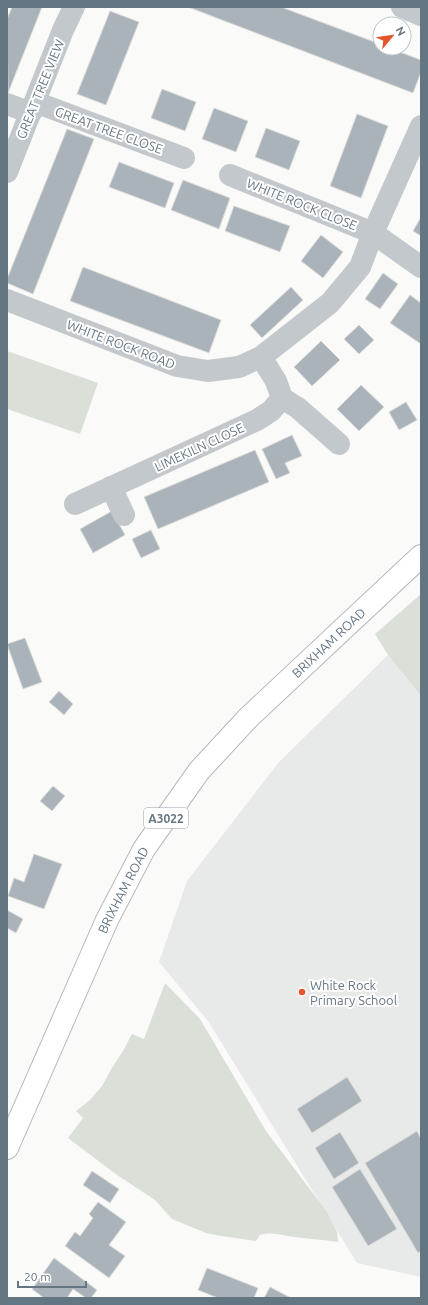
<svg xmlns="http://www.w3.org/2000/svg" width="428" height="1305" font-family="Ubuntu,sans-serif">
<style>
.built{fill:#e8e9e9}
.green{fill:#dadfd7}
.building{fill:#aab3b9;stroke:#dcdcda}
.lines{fill:none;stroke-linecap:round;stroke-linejoin:round}
.primary-casing{stroke:#b5babe;stroke-width:24}
.street{stroke:#c3c8cc;stroke-width:22}
.primary{stroke:#fff;stroke-width:22}
.poi-dot{fill:#e4572e;stroke:#fff;stroke-width:1.5}
.labels{text-anchor:middle;dominant-baseline:central;stroke-width:4;stroke-linejoin:round;paint-order:stroke}
.shield{fill:#fff;stroke:#939fa8;stroke-width:1}
.shield-label{font-size:12px;font-weight:bold;fill:#657683}
.street-label{font-size:13px;fill:#657683;stroke:#fff}
.poi-label{font-size:13px;fill:#657683;stroke:#fff;text-anchor:start}
</style>
<rect width="100%" height="100%" fill="#fafaf8"/>
<!-- built -->
<path class="built" d="M388,655l33,41v581l-64,-14 -149,-242 -49,-59 28,-81 92,-119z"/>
<!-- green -->
<g class="green">
<path d="M7,351l91,32 -18,51 -73,-25z"/>
<path d="M421,594v102l-33,-41 -13,-21z"/>
<path d="M165,983l35,36 66,112 61,81 10,20 1,10c-17,-3 -34,-3 -50,-6 -11,-2 -18,-4 -28,-1l-4,6 -35,-5 -15,-3 -34,-14 -17,-19 -38,-25 -49,-37 15,-20 -7,-7 14,-11 12,-14 11,-20 10,-15 9,-17 12,5z"/>
</g>
<!-- building -->
<g class="building">
<path d="M12,7h30l-34,86 -1,-74z"/>
<path d="M188,7h93l99,37v4h9l32,12v12l-8,21z"/>
<path d="M110,11l29,11 -33,83 -29,-11z"/>
<path d="M162,89l34,13 -11,29 -34,-13z"/>
<path d="M214,108l34,13 -12,31 -34,-13z"/>
<path d="M357,114l31,12 -27,72 -31,-12z"/>
<path d="M266,128l34,13 -11,29 -34,-13z"/>
<path d="M67,129l27,10 -61,155 -26,-11v-4z"/>
<path d="M119,162l55,21 -9,25 -56,-21z"/>
<path d="M183,180l47,18 -11,31 -48,-19z"/>
<path d="M234,206l56,20 -10,26 -55,-21z"/>
<path d="M421,217v19l-8,-5z"/>
<path d="M321,235l22,17 -20,26 -22,-17z"/>
<path d="M83,267l138,53 -12,33 -139,-52z"/>
<path d="M383,273l15,11 -18,25 -15,-10z"/>
<path d="M291,287l12,13 -41,38 -12,-13z"/>
<path d="M410,295l11,8v41l-31,-21z"/>
<path d="M359,325l15,15 -15,14 -15,-15z"/>
<path d="M321,341l19,19 -28,26 -18,-19z"/>
<path d="M361,385l23,22 -25,24 -22,-22z"/>
<path d="M406,402l11,18 -18,10 -10,-18z"/>
<path d="M292,435l10,21 -17,7 5,10 -14,6 -14,-30z"/>
<path d="M255,450l14,32 -111,47 -14,-32z"/>
<path d="M112,511l13,24 -32,18 -13,-24z"/>
<path d="M151,530l9,19 -19,9 -9,-19z"/>
<path d="M25,638l17,44 -19,7 -16,-45z"/>
<path d="M59,691l14,13 -9,11 -15,-13z"/>
<path d="M53,786l12,10 -13,15 -12,-10z"/>
<path d="M34,854l28,10 -18,45 -36,-13 6,-18 10,4z"/>
<path d="M7,910l16,9 -7,14 -9,-5z"/>
<path d="M347,1077l15,24 -50,32 -15,-24z"/>
<path d="M417,1131l4,8v112l-3,2 -53,-90z"/>
<path d="M340,1132l19,31 -25,16 -19,-31z"/>
<path d="M360,1169l37,60 -29,17 -36,-59z"/>
<path d="M92,1171l27,18 -9,14 -27,-18z"/>
<path d="M98,1202l28,20 -17,23 16,11 -16,22 -44,-32 10,-14 5,4 13,-18 -4,-4z"/>
<path d="M54,1258l43,32 -6,8h-5l-13,-9 -6,9h-23l-12,-9 8,-11 5,4 2,-4 -5,-3z"/>
<path d="M207,1268l51,20 -4,10h-36l-20,-8z"/>
<path d="M270,1287l21,11h-27z"/>
</g>
<g class="lines">
<defs>
<g id="primary">
<path id="s1" d="M7,1148l100,-228 37,-71 55,-78 49,-53 173,-162"/>
</g>
</defs>
<!-- primary casing -->
<use href="#primary" class="primary-casing"/>
<!-- street -->
<g class="street">
<path d="M402,7l19,8"/>
<path d="M35,102l149,56"/>
<path d="M7,104l24,9"/>
<path d="M7,172l56,-142 11,-23"/>
<path d="M230,175l143,58 48,34"/>
<path d="M7,300l170,66 31,5 31,-4 22,-10 69,-54 30,-36 13,-34 48,-107"/>
<path d="M282,398l16,10 41,36"/>
<path d="M111,487l13,28"/>
<path d="M75,504l182,-84 14,-9 11,-13 -6,-17 -15,-24"/>
</g>
<!-- primary -->
<use href="#primary" class="primary"/>
</g>
<!-- markers -->
<circle class="poi-dot" cx="302" cy="992" r="4"/>
<g class="labels">
<!-- shield labels -->
<rect class="shield" x="144" y="808" width="44" height="20" rx="3"/>
<g class="shield-label">
<text x="166" y="818">A3022</text>
</g>
<!-- street labels -->
<g class="street-label">
<text transform="translate(40 89) rotate(-68)">GREAT TREE VIEW</text>
<text transform="translate(109 130) rotate(20)">GREAT TREE CLOSE</text>
<text transform="translate(302 204) rotate(22)">WHITE ROCK CLOSE</text>
<text transform="translate(121 344) rotate(21)">WHITE ROCK ROAD</text>
<text transform="translate(199 447) rotate(-25)">LIMEKILN CLOSE</text>
<text stroke="none"><textPath href="#s1" startOffset="607">BRIXHAM ROAD</textPath></text>
<text stroke="none"><textPath href="#s1" startOffset="283">BRIXHAM ROAD</textPath></text>
</g>
<!-- poi labels -->
<g class="poi-label">
<text x="310" y="985">White Rock<tspan x="310" dy="15">Primary School</tspan></text>
</g>
</g>
<!-- border -->
<rect width="428" height="1305" fill="none" stroke="#657683" stroke-width="16"/>
<!-- north arrow -->
<g transform="translate(392 36) rotate(61)"><circle r="19" fill="#ffffff" stroke="#c1c8cd"/>
<path d="M0-3L7 15L0 10L-7 15Z" fill="#e4572e"/>
<text y="-6" font-size="11" font-weight="bold" text-anchor="middle" fill="#657683">N</text>
</g>
<!-- scale -->
<path d="M18 1281v6h68v-6" fill="none" stroke="#657683" stroke-width="2"/>
<text x="24" y="1281" font-size="12" fill="#657683" stroke="#ffffff" stroke-width="3" paint-order="stroke">20 m</text>
</svg>
